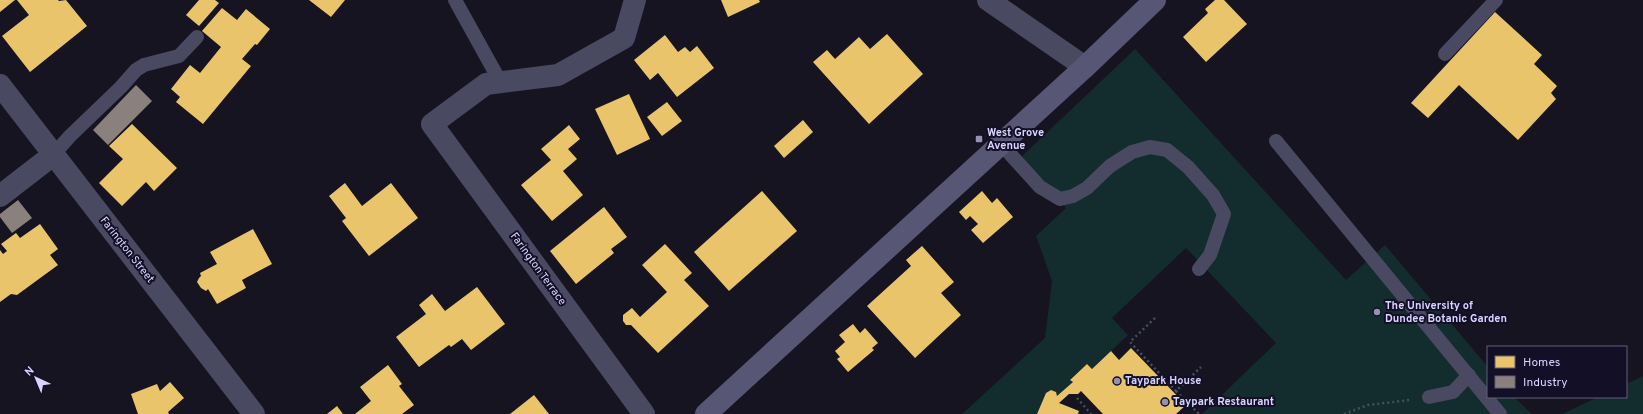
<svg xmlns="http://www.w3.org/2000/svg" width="1643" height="414" font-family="Overpass,sans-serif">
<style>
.green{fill:#132c2d}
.homes{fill:#e9c46a}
.industry{fill:#8a817c}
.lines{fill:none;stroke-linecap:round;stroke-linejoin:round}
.path{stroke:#44505f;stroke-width:2.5;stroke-dasharray:2 3;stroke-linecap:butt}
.lane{stroke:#4a4962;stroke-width:14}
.street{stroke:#4a4962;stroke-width:22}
.secondary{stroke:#575674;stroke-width:22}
.poi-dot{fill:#9591b1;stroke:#130f26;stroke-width:1.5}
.labels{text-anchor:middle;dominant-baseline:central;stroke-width:4;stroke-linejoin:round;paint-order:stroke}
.poi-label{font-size:11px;font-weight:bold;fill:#d9d4ff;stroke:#130f26;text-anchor:start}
.street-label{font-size:11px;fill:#d9d4ff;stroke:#130f26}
</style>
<rect width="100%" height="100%" fill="#161421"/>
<!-- green -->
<g class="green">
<path d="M1135,49l211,231 39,-35 103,122v30h26l18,17h-330l74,-71 -90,-95 -74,70 16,17 -36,34 -5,-5 -17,15 3,3 -16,14 -1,-4 -5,-2 -5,3 -9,21h-75l83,-76 7,-57 -16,-45 30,-28 -46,-50z"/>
<path d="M1643,376v38h-81l36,-17h28v-13z"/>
</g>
<!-- homes -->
<g class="homes">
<path d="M0,0h15l-15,12z"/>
<path d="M17,0h41l1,1 7,-1 21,26 -57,46 -28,-36 27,-21z"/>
<path d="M199,0h16l4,3 -20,23 -13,-11z"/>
<path d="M309,0h36l-14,17z"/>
<path d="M721,0h38l1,2 -32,15z"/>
<path d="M1215,0h9l23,24 -41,38 -23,-25 25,-24 -3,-4z"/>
<path d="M222,8l15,12 9,-11 24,20 -13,16 -2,-1 -13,15 9,7 -48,58 -27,-22 4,-5 -9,-8 19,-24 10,8 21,-26 -19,-16z"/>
<path d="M1495,12l47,43 -8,9 23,22 -6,7 5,6 -38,41 -59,-55 -31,33 -17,-15z"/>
<path d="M887,34l36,40 -54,50 -56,-62 14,-12 8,9 24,-22 11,12z"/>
<path d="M665,35l13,17 7,-5 5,5 7,-6 17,22 -37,29 -19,-24 -8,7 -16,-20z"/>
<path d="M629,94l21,45 -33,16 -22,-46z"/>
<path d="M667,102l15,19 -20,15 -15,-19z"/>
<path d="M803,120l10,12 -29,26 -10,-12z"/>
<path d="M132,124l45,44 -23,23 -8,-9 -24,24 -23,-23 24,-24 -14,-13z"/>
<path d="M569,125l11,14 -12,10 9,10 -14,12 20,24 -31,26 -31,-36 30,-25 -10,-11z"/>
<path d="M345,183l17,23 29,-23 27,35 -49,38 -27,-35 4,-3 -17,-22z"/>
<path d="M762,191l35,40 -68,60 -35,-39z"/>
<path d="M982,191l10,12 5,-5 16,19 -30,26 -12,-13 7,-6 -8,-8 -4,4 -7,-8z"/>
<path d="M604,207l23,30 -16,12 3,4 -38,31 -26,-33z"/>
<path d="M40,224l18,25 -8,6 8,10 -41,30 -6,-1 -11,8v-52l3,4 4,-3 -6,-7 15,-11 4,5z"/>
<path d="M253,229l19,35 -30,16 4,8 -29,16 -9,-15 -2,2 -5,-3 -4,-6 2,-4 2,-2 -1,-3 17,-9 -7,-12z"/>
<path d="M665,244l27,29 -8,7 25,26 -51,47 -27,-28h-5l-3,-4v-6l9,-7 8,9 27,-25 -25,-27z"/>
<path d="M922,246l32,36 -13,11 20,22 -46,43 -48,-52 44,-40 -5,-6z"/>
<path d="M477,287l28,37 -34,26 -9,-11 -11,8 -2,-2 -30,22 -23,-30 30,-23 -7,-9 13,-11 13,17z"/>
<path d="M853,324l7,9 5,-5 13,15 -6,5 2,2 -26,22 -11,-13 3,-2 -5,-6 10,-9 -6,-7z"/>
<path d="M1131,348l55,57 -10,9h-73l-22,-23 -3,3h-9l-10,9 20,8 -1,3h-41l9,-21 5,-3 5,2 1,4 16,-14 -3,-2 17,-16 5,5 19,-18 8,9z"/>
<path d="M388,365l14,19 -3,2 15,19 -12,9h-47l16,-13 -11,-14z"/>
<path d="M170,382l14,16 -16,14 1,2h-31l-7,-20 26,-10 3,7z"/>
<path d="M534,395l15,19h-39z"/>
<path d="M337,406l6,8h-16z"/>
</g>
<!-- industry -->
<g class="industry">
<path d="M136,85l16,16 -44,44 -15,-15z"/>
<path d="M18,200l14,18 -20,15 -12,-16v-3z"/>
</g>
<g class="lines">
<!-- path -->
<g class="path">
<path d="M1155,318l-25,24 46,49 25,-24"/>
<path d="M1176,391l23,23"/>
<path d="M1077,398l14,16"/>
<path d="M1344,414l24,-9 42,-5"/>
</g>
<!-- lane -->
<g class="lane">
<path d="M455,0l46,83"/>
<path d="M1445,54l51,-54"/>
<path d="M1276,141l224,273"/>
<path d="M1001,144l39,43 20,12 13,-3 14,-8 23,-22 22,-14 18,-5 17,3 21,17 25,28 11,19 -14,41 -11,14"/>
<path d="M53,155l17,-19 51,-49 15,-17 8,-5 35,-9 18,-19"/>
<path d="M1429,397l24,-5 16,-17"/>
</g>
<!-- street -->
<g class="street">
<path d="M635,0l-11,38 -66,37 -72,9 -54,40 212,290"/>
<path d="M988,0l97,67"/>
<path d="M0,85l254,329"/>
<path d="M0,196l53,-41"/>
</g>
<!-- secondary -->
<path class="secondary" d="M706,414l379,-347 70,-67"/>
</g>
<!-- markers -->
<g class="poi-dot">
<rect x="975" y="135" width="8" height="8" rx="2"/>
<circle cx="1377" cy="312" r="4"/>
<circle cx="1117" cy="381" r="4"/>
<circle cx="1165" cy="402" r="4"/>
</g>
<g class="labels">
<!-- poi labels -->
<g class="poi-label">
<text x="987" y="133">West Grove<tspan x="987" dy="13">Avenue</tspan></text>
<text x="1385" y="306">The University of<tspan x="1385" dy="13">Dundee Botanic Garden</tspan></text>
<text x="1125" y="381">Taypark House</text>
<text x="1173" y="402">Taypark Restaurant</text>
</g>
<!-- street labels -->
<g class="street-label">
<text transform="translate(127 250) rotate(52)">Farington Street</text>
<text transform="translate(538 269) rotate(54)">Farington Terrace</text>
</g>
</g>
<!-- legend -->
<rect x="1487" y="346" width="140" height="52" fill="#130f26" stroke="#625e7d"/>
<rect x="1495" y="356" width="20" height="12" fill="#e9c46a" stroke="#625e7d"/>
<text x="1523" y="366" font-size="12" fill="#d9d4ff">Homes</text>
<rect x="1495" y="376" width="20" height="12" fill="#8a817c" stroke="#625e7d"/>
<text x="1523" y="386" font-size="12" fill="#d9d4ff">Industry</text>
<!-- north arrow -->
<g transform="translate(36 378) rotate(316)" stroke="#130f26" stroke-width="3" paint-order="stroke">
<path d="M0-3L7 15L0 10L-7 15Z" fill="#d9d4ff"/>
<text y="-6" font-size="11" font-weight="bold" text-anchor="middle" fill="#d9d4ff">N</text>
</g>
</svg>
